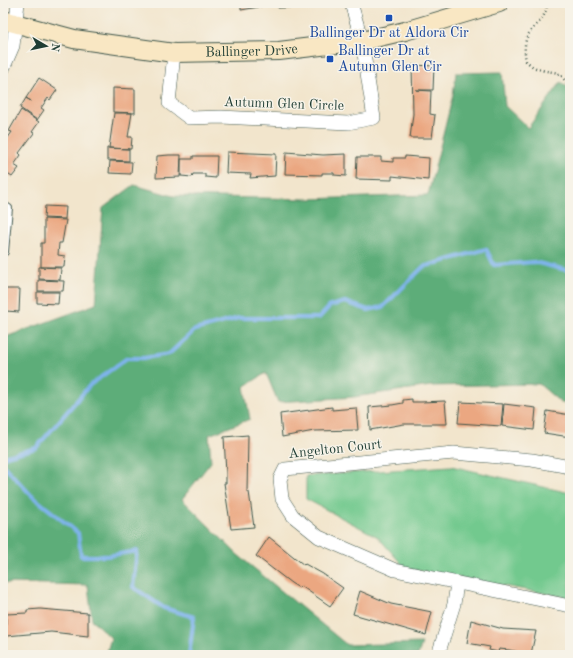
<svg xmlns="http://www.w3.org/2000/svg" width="573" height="658" font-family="'Old Standard TT',serif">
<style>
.green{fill:#72c98e;stroke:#488361}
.forest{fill:#5dad79;stroke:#3e7556}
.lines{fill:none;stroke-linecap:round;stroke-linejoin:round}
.stream{stroke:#7fb4ed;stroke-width:4}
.building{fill:#eba781}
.lane-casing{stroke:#3f564b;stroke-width:8}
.street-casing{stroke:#3f564b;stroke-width:14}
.secondary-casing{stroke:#3f564b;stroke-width:20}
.path{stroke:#3f564b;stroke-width:2.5;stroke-dasharray:1 3;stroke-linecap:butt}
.lane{stroke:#fff;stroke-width:6}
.street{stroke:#fff;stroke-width:13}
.secondary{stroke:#f9e7c3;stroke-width:18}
.transit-dot{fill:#1a4fb4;stroke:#f7f3e8;stroke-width:1.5}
.labels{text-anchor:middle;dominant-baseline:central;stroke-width:3;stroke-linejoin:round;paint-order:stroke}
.transit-label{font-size:14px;fill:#164399;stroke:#f7f3e8}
.street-label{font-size:14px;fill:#1f3d34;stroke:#f7f3e8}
</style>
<rect width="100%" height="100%" fill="#f7f3e8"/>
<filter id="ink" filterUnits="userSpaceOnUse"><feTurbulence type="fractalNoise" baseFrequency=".025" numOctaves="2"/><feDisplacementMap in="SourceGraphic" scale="8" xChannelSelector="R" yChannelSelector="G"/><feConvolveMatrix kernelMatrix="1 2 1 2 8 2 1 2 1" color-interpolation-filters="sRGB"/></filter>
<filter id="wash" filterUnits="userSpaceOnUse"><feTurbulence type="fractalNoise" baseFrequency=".012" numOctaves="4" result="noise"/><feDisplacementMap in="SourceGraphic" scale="16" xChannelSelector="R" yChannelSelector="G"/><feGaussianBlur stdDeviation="0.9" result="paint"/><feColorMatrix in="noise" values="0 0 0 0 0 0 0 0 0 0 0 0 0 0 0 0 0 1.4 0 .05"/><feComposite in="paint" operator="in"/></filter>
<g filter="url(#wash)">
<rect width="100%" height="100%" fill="#f2e5cc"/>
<!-- green -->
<path class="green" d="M451,466l119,27v105l-165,-30 -27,-31 -72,-38v-23z"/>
<!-- forest -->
<path class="forest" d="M502,72l3,34 23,22 33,-46 9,7v315l-9,-1 -22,-19 -108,2 -77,11 -76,5 -12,-29 -22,14 6,32 -41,16 2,27 -29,37 56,56 109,90 75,-2 -4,12h-312l5,-17 -19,-18 -4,-35 -85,-2v-245l93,-34 7,-96 31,-23 39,11 135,3 120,-4 25,-100 3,-22z"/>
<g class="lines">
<!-- stream -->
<g class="stream">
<path d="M3,457l33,-9 54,-63 37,-27h17l25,-4 26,-24 44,-12h80l11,-12 15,-4 23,8 15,-3 40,-40 63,-18 8,16 40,-3 36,9"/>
<path d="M3,465l29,31 46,37 3,23h26l30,-5 -4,36 31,21 30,9 -5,38"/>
</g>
</g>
<g id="blocks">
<!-- building -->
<g class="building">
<path d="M241,3h72l1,4 -36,1 -1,-4 -36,6z"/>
<path d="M412,65l22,1 -1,24h-17l15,1 -1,23 5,1 -3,23h-22l3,-24z"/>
<path d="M39,78l18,12 -7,10 -2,-2 -7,10 3,2 -7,10 -17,-12 6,-10 5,3 -5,-3z"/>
<path d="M113,88l22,1v24l-22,-1z"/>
<path d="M21,110l18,12 -7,10 2,1 -15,20 2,2 -7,10 5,3 -7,9 -9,-6v-21l4,-6 -2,-2 7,-10 -3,-1z"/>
<path d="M114,113h18l-4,24h4l-1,12 -22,-1z"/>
<path d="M107,148l22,1v12l-22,-1z"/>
<path d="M227,152l49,2 -1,22 -25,2 1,-4 -25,-1z"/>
<path d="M286,152l37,3 23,-1v22l-12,-1v-2h-12v2l-37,-1z"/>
<path d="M169,155h12l-1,22 -24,1 1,-22z"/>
<path d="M193,156h24l-1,22 -11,-1v-3h-12l-1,3 -11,-1v-17h12z"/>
<path d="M405,156l24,2 -1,22 -36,-4v4l-36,-1 1,-22h24v4l12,1v-4h12z"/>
<path d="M110,161l22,1 -1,12 -22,-1z"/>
<path d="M45,206l21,1 -1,12 -21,-1z"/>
<path d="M44,219l22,1 -4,23h-3l-1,12 7,1 -1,11h-23v-24h3z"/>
<path d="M39,267l22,1 -1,12 -21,-1z"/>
<path d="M38,280l26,1 -1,10h-25z"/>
<path d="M3,289h17l-1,23 -13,-1v2h-3z"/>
<path d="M37,292h22l-1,12 -21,-1z"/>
<path d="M412,399v3h9l24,-1 2,23h-43l-34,6 -1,-23 23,-2 11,-2v-3z"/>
<path d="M460,402l43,2 -2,22 -43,-3z"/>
<path d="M504,404l32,4 -2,22 -32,-4z"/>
<path d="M332,407v3l24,-2 2,22 -44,1 -32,6 -2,-23z"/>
<path d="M547,411l23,4v22l-26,-4z"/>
<path d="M248,435l-1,57h2l5,35 -23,2 -7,-46h2v-10l-2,-36z"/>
<path d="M269,537l35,28 1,-1 18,10 20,14 -13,18 -29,-20 -2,2 -8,-5 -35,-27z"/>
<path d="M360,591l31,13 41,8 -6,23 -73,-21z"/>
<path d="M40,609l48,4v23l-37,-4 -45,4v-22l21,-1v-3z"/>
<path d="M471,620l32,9 33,2 -5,23 -22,-4 -10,-1 -1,3 -9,-2 1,-3 -23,-4z"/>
</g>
</g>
</g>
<g filter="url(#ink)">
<use href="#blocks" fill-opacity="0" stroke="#3f564b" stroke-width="1"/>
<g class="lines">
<defs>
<path id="lane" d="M3,204l6,4 -4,44h-2"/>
<g id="street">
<path d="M174,53l-5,50 20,15 32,-1 127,6 26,-5 -12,-77 -11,-38"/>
<path d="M3,69l10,-23 5,-43"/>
<path d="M570,467l-38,-7 -78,-7 -169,16 -5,10 2,20 11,17 26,21 76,33 175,36"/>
<path d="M438,655l16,-51 3,-21"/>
</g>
<g id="secondary">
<path id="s1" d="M3,20l71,19 100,14 105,-2 83,-10 43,-10 94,-28"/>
</g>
</defs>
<!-- lane casing -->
<use href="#lane" class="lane-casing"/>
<!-- street casing -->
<use href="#street" class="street-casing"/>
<!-- secondary casing -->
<use href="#secondary" class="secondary-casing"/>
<!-- path -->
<path class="path" d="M547,3c-2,28 -28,20 -21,58 3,2 6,6 10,7 20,8 23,-3 34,23"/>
<!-- lane -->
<use href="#lane" class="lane"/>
<!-- street -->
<use href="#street" class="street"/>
<!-- secondary -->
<use href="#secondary" class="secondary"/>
</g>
</g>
<!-- markers -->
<g class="transit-dot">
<rect x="385" y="14" width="8" height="8" rx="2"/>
<rect x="326" y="55" width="8" height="8" rx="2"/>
</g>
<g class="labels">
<!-- transit labels -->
<g class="transit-label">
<text x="389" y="33">Ballinger Dr at Aldora Cir</text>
<text x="338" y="51" text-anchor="start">Ballinger Dr at<tspan x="338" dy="16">Autumn Glen Cir</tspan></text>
</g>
<!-- street labels -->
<g class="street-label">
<text stroke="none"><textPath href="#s1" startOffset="252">Ballinger Drive</textPath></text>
<text transform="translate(284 104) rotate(2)">Autumn Glen Circle</text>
<text transform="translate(335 449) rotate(-6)">Angelton Court</text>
</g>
</g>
<!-- margin -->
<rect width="573" height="658" fill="none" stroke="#f7f3e8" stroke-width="16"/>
<!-- north arrow -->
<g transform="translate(46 46) rotate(99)" stroke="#f7f3e8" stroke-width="3" paint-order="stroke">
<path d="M0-3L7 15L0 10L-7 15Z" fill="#1f3d34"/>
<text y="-6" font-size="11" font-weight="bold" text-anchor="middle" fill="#1f3d34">N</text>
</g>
</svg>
